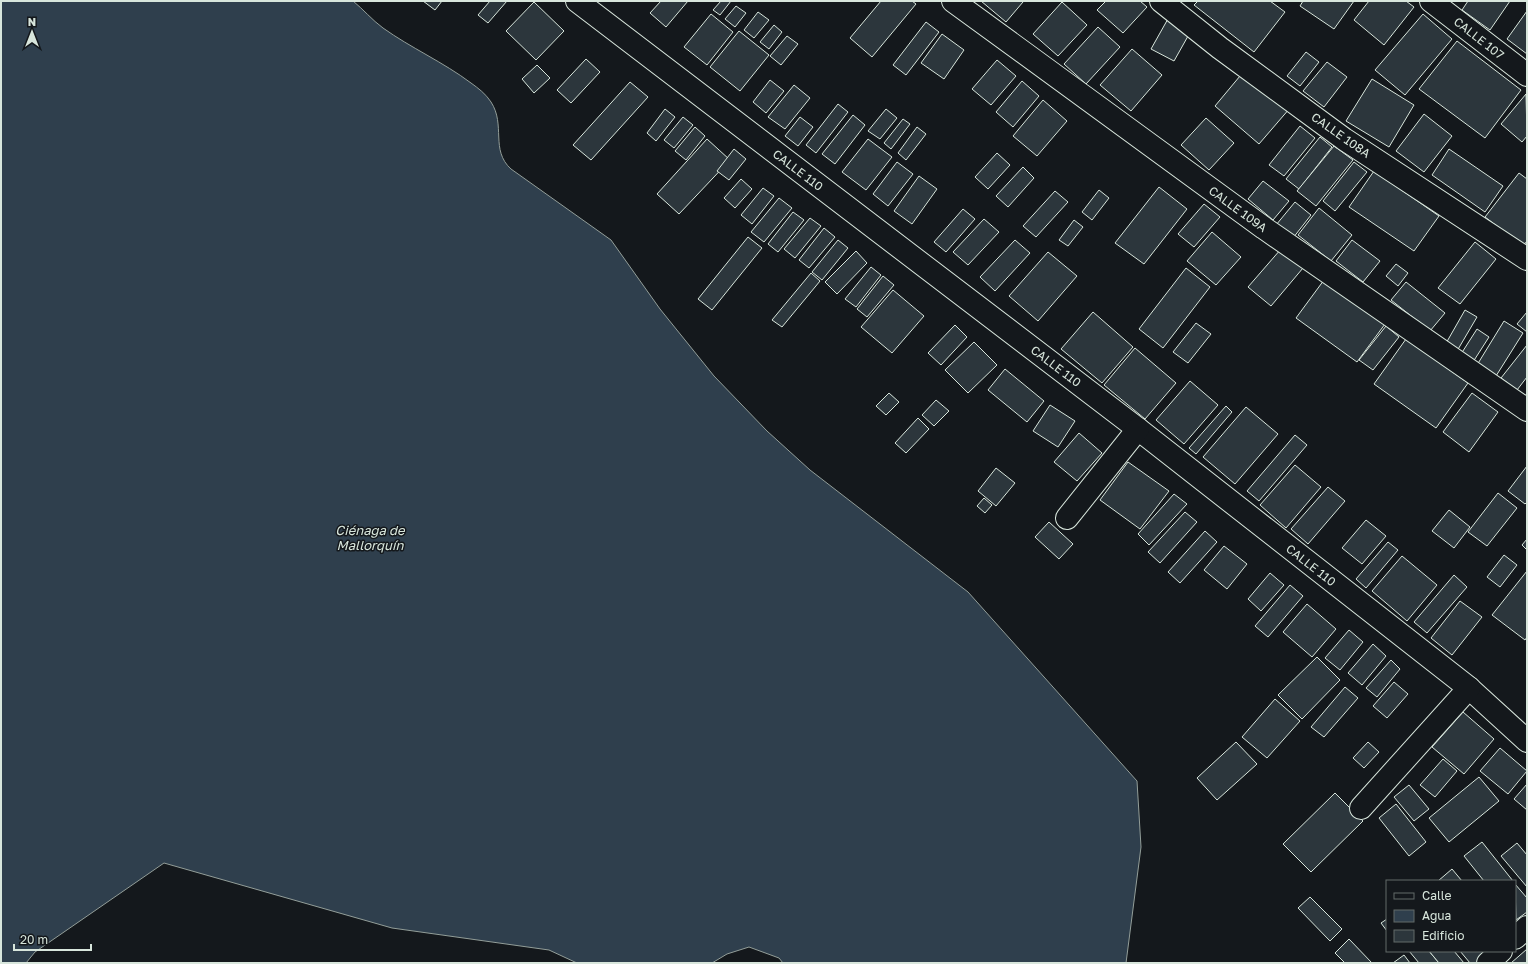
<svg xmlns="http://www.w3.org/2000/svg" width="1528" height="964" font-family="'Golos Text',sans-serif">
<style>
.water{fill:#2f3f4d;stroke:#939e99}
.building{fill:#2c363c;stroke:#d8e6dc}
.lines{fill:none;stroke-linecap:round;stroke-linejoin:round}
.minor-casing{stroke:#d8e6dc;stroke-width:24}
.minor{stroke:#14181c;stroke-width:22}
.labels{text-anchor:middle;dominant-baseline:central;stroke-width:3;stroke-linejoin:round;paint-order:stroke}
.street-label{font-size:12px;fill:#d8e6dc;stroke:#14181c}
.water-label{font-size:13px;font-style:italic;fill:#d8e6dc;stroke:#14181c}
</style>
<rect width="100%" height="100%" fill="#14181c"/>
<!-- water -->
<path class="water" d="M1,1h352c10,8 19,19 30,27 28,20 60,34 88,55 7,5 15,11 20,19 15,23 -1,48 20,67l100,71 49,69 54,67 53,55 43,39 158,122 169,189 4,66 -15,116h-343l-4,-5 -30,-11 -22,7 -15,9h-135l-28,-13 -157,-22 -228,-65 -129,89 -9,11h-25z"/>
<!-- building -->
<g class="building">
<path d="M423,1h19l-7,9z"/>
<path d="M490,1h17l-19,22 -10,-8z"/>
<path d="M661,1h27l-22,26 -16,-14z"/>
<path d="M721,1h10l-11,14 -7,-5z"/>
<path d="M881,1h31l4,3 -44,53 -22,-19z"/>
<path d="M981,1h41l1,1 -17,20z"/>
<path d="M1106,1h34l7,6 -24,26 -26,-23z"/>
<path d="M1198,1h72l15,11 -31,40 -60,-47z"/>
<path d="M1303,1h51l-20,28 -34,-23z"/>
<path d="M1369,1h37l8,6 -30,38 -30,-25z"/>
<path d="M1468,1h42l-20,29 -28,-20z"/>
<path d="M534,2l30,29 -28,29 -30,-29z"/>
<path d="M1062,2l25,23 -29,31 -25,-22z"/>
<path d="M736,6l10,7 -11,14 -10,-8z"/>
<path d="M1527,11v43l-20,-15z"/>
<path d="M758,12l11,8 -15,18 -10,-8z"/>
<path d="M711,14l22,18 -26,33 -23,-18z"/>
<path d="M1423,14l29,25 -47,56 -30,-25z"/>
<path d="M1169,17l23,12 -18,32 -23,-12z"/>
<path d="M926,22l13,10 -33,43 -13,-10z"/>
<path d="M774,25l8,7 -13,17 -9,-7z"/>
<path d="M1098,27l22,20 -34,37 -22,-20z"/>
<path d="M739,31l30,24 -29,36 -30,-24z"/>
<path d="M942,34l22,16 -20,29 -23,-16z"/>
<path d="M787,36l11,8 -17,21 -11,-9z"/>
<path d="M1457,41l64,49 -36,48 -66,-49z"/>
<path d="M1132,49l30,26 -31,36 -31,-26z"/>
<path d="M1306,52l13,10 -19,24 -13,-10z"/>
<path d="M586,59l14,13 -29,31 -14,-13z"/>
<path d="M997,60l19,16 -25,29 -19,-16z"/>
<path d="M1327,62l20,15 -23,30 -21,-16z"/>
<path d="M537,65l13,13 -16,15 -12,-14z"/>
<path d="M1245,70l45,38 -31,36 -44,-38z"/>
<path d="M1372,79l42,26 -25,42 -43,-26z"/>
<path d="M770,80l14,11 -18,22 -13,-11z"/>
<path d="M1022,81l17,15 -26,31 -17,-15z"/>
<path d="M630,82l18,15 -57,63 -18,-15z"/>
<path d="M794,85l16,13 -25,31 -17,-12z"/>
<path d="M1526,94l1,42 -5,6 -21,-18z"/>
<path d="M1043,100l24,21 -30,35 -24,-20z"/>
<path d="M838,104l10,8 -32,41 -10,-8z"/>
<path d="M665,109l10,8 -19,24 -9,-8z"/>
<path d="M886,109l11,9 -17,21 -12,-8z"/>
<path d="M1424,114l28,22 -28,36 -28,-21z"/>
<path d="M853,115l12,10 -30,39 -13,-10z"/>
<path d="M683,117l10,8 -19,23 -10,-8z"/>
<path d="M800,117l13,10 -15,19 -13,-10z"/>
<path d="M1206,118l28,25 -25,27 -28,-25z"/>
<path d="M903,119l7,5 -19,25 -7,-6z"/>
<path d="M1300,126l15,12 -31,38 -15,-11z"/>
<path d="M695,127l10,9 -19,24 -11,-9z"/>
<path d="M917,127l9,7 -20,26 -8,-7z"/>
<path d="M1320,137l12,10 -33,42 -13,-10z"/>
<path d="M707,139l23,21 -51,54 -22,-20z"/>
<path d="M868,139l24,18 -26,33 -24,-18z"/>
<path d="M1334,146l19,14 -37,46 -19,-15z"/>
<path d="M734,149l12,10 -17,21 -12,-9z"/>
<path d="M1449,149l54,37 -18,26 -53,-37z"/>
<path d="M997,153l13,12 -22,24 -13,-12z"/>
<path d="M897,162l16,12 -25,32 -15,-12z"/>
<path d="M1354,162l13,10 -32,39 -12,-10z"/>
<path d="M1023,167l11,11 -26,29 -12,-11z"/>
<path d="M1374,171l65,45 -25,35 -65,-44z"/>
<path d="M1519,173l8,6v62l-4,5 -38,-29z"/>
<path d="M919,176l18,13 -25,35 -18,-13z"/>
<path d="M741,179l11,10 -17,19 -11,-10z"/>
<path d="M1263,181l26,20 -16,19 -25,-21z"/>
<path d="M1159,187l28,22 -43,55 -29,-21z"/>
<path d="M763,188l11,8 -22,28 -11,-9z"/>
<path d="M1099,190l10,8 -17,22 -10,-8z"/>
<path d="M1055,191l13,11 -32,35 -13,-11z"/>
<path d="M779,198l13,10 -28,34 -13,-10z"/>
<path d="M1295,202l16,13 -18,23 -17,-13z"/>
<path d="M1204,204l16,13 -26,30 -16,-13z"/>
<path d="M1319,208l33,27 -21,26 -33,-26z"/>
<path d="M963,209l12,10 -29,33 -12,-10z"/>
<path d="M793,212l11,8 -26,32 -10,-8z"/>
<path d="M810,218l11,8 -26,32 -11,-9z"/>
<path d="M984,219l15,13 -31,33 -15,-13z"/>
<path d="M1074,220l9,7 -15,19 -9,-6z"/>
<path d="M824,228l11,9 -26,31 -10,-8z"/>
<path d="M1212,232l29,25 -25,28 -29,-24z"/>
<path d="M748,237l14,11 -50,62 -14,-11z"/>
<path d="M838,240l10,8 -26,32 -10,-8z"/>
<path d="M1015,240l15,13 -35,38 -15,-14z"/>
<path d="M1352,240l28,21 -17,21 -27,-21z"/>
<path d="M1475,242l21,17 -36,45 -22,-16z"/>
<path d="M1281,249l22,19 -32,38 -23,-19z"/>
<path d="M856,251l11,12 -30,31 -12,-12z"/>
<path d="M1048,252l29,24 -39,45 -29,-25z"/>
<path d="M1396,264l12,9 -10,13 -12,-10z"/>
<path d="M871,267l10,8 -25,32 -11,-8z"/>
<path d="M1186,268l24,19 -47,61 -24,-19z"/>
<path d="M811,273l9,8 -38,46 -10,-7z"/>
<path d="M883,276l11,9 -27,32 -10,-8z"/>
<path d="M1324,280l61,44 -28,38 -61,-44z"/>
<path d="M1406,282l39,31 -15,18 -39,-31z"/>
<path d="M893,290l31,26 -32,37 -31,-26z"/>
<path d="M1465,310l12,7 -20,34 -12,-6z"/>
<path d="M1093,312l40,35 -31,36 -41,-34z"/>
<path d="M1527,312v20l-10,-8z"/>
<path d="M1504,321l19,12 -27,43 -19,-11z"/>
<path d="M1196,323l15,11 -23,29 -15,-11z"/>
<path d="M955,325l12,12 -26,28 -13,-12z"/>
<path d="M1386,326l13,11 -26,33 -14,-10z"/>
<path d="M1477,329l12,8 -16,25 -12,-8z"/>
<path d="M1406,339l62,44 -32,45 -62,-44z"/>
<path d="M974,342l23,23 -29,28 -23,-23z"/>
<path d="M1527,345v32l-10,13 -16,-12z"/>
<path d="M1135,348l41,35 -31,36 -41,-34z"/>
<path d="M1005,369l39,32 -17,21 -39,-32z"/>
<path d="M1190,381l28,24 -34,39 -28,-24z"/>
<path d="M889,393l10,9 -13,13 -10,-9z"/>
<path d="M1472,393l26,19 -29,40 -26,-20z"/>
<path d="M936,400l13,11 -15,15 -12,-11z"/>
<path d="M1050,405l25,16 -17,26 -25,-16z"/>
<path d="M1226,406l6,6 -36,42 -7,-6z"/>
<path d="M1246,407l32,27 -43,50 -32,-27z"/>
<path d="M918,418l11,11 -23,24 -11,-10z"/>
<path d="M1079,433l23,20 -25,28 -23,-19z"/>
<path d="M1295,435l12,10 -48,56 -12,-10z"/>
<path d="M1128,462l41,29 -29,38 -40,-29z"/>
<path d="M1295,465l26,22 -35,41 -26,-23z"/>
<path d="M1527,466v36l-2,2 -17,-13z"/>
<path d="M996,468l19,15 -19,23 -18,-15z"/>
<path d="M1328,487l17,14 -37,43 -17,-15z"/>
<path d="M1498,493l19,15 -30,38 -19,-14z"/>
<path d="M1174,494l13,10 -38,41 -11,-11z"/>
<path d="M984,498l8,7 -7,8 -8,-7z"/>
<path d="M1449,510l21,17 -16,21 -22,-17z"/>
<path d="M1185,512l12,10 -37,41 -12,-11z"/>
<path d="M1366,520l20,16 -24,28 -20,-16z"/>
<path d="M1049,522l24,22 -14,15 -24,-22z"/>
<path d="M1205,531l12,11 -37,41 -12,-11z"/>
<path d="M1527,539v11l-5,-5z"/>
<path d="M1388,542l10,8 -32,38 -10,-9z"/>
<path d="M1224,546l23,18 -20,25 -23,-19z"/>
<path d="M1504,555l13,10 -17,22 -13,-10z"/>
<path d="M1402,556l35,29 -30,36 -35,-30z"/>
<path d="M1527,571v66l-2,3 -33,-25z"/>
<path d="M1270,573l14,12 -23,26 -13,-12z"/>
<path d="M1454,575l13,12 -40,46 -13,-11z"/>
<path d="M1290,585l13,11 -35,41 -13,-11z"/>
<path d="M1460,601l22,16 -30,38 -21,-17z"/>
<path d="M1307,604l29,25 -24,28 -29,-25z"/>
<path d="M1349,630l14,12 -23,28 -15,-12z"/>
<path d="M1373,644l13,12 -24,29 -14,-12z"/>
<path d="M1317,657l23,23 -38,39 -24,-24z"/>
<path d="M1391,660l9,9 -23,28 -11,-9z"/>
<path d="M1394,682l14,12 -21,24 -14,-12z"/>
<path d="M1345,687l13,11 -34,39 -13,-10z"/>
<path d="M1275,699l25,22 -33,37 -25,-21z"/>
<path d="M1463,712l31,27 -30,35 -32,-27z"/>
<path d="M1236,742l21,22 -40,36 -20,-22z"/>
<path d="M1368,742l11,10 -15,16 -11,-10z"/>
<path d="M1500,748l27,23 -19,23 -28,-23z"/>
<path d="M1443,759l14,12 -22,26 -15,-12z"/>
<path d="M1479,777l20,24 -50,41 -20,-24z"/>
<path d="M1527,784v26l-13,-11z"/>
<path d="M1409,785l20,24 -15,12 -20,-24z"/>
<path d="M1335,793l28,28 -52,51 -28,-28z"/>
<path d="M1396,804l30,38 -17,14 -30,-38z"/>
<path d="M1482,842l31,39h-29l-20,-25z"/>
<path d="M1517,843l10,12v32l-26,-31z"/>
<path d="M1452,869l10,12h-24z"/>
<path d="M1515,884l12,14v14l-11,8z"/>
<path d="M1310,897l32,32 -12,12 -32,-33z"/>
<path d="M1387,919v12l-6,-8z"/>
<path d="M1349,939l23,24h-27l-10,-10z"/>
<path d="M1527,949v14h-16z"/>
<path d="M1409,951h20l10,12h-20z"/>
<path d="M1429,951h25l10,12h-25z"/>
<path d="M1460,951h28l2,2 -13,10h-7z"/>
<path d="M1404,955l6,8h-17z"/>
</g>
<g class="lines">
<defs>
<g id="minor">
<path d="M577,1l561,428 331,259 58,53"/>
<path d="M953,1l311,227 263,182"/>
<path d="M1161,1l59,47 124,91 183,120"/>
<path d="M1431,1l96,74"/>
<path d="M1067,518l71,-89"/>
<path d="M1361,808l108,-120"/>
<path d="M1515,938l12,-11"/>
<path d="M1488,963l13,-12"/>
</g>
</defs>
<!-- minor casing -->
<use href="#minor" class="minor-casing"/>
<!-- minor -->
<use href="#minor" class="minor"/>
</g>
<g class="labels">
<!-- street labels -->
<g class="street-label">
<text transform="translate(1479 38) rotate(38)">CALLE 107</text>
<text transform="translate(1341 135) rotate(35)">CALLE 108A</text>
<text transform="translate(798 170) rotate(37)">CALLE 110</text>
<text transform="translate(1238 209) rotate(36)">CALLE 109A</text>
<text transform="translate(1056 366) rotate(37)">CALLE 110</text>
<text transform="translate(1311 565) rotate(38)">CALLE 110</text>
</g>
<!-- water labels -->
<g class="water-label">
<text x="370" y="530">Ciénaga de<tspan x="370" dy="15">Mallorquín</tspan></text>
</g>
</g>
<!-- border -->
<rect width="1528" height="964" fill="none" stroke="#d8e6dc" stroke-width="4"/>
<!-- legend -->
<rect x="1386" y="880" width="130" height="72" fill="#14181c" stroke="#626a69"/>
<rect x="1394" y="893" width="20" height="6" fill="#14181c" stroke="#626a69"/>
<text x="1422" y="900" font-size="12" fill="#d8e6dc">Calle</text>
<rect x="1394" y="910" width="20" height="12" fill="#2f3f4d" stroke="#626a69"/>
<text x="1422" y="920" font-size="12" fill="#d8e6dc">Agua</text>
<rect x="1394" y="930" width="20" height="12" fill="#2c363c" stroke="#626a69"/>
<text x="1422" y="940" font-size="12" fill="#d8e6dc">Edificio</text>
<!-- north arrow -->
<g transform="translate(32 32)" stroke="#14181c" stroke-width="3" paint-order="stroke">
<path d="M0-3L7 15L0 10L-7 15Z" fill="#d8e6dc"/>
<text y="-6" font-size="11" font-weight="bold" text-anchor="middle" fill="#d8e6dc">N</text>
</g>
<!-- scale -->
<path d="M14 944v6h77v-6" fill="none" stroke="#d8e6dc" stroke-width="2"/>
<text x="20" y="944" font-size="12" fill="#d8e6dc" stroke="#14181c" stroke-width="3" paint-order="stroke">20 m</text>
</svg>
